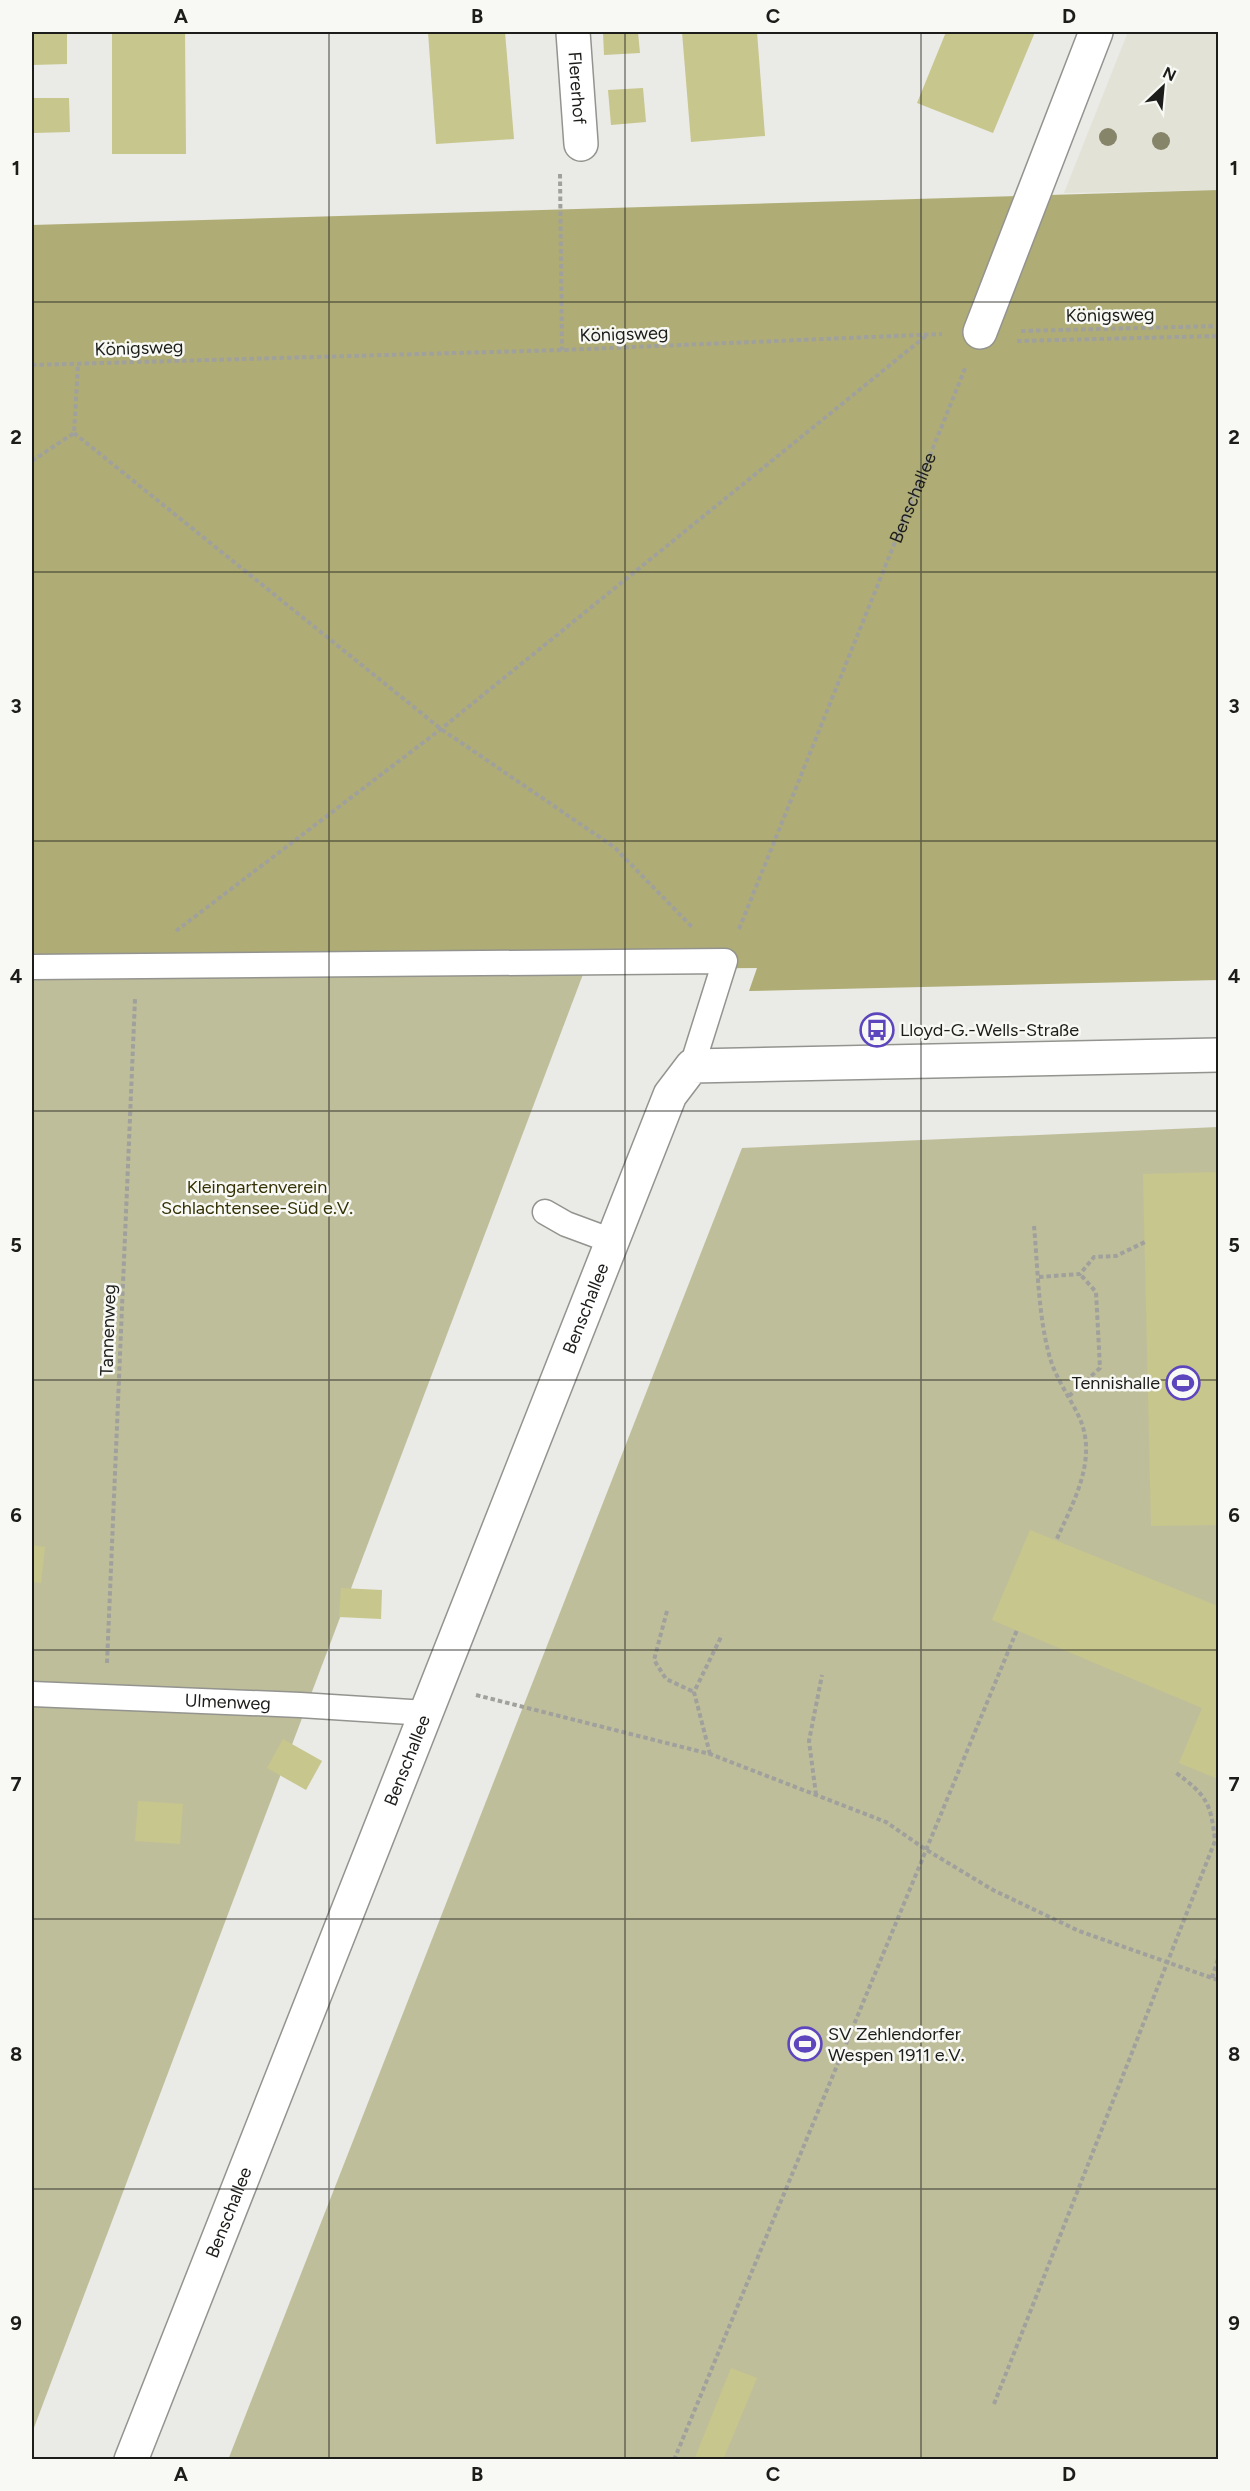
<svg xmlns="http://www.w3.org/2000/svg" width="1250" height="2491" font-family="Figtree,sans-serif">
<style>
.built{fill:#e2e2d6}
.green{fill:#bfbe9b}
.forest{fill:#afad75}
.building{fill:#c7c68d}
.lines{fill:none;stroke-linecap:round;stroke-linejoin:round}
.service-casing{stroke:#93938f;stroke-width:27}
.minor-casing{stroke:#93938f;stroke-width:36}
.tertiary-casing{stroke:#93938f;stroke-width:36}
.path{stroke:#a0a09d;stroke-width:4;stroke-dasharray:4.5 3;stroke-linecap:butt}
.service{stroke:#fff;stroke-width:24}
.minor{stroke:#fff;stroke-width:33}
.tertiary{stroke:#fff;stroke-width:33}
.tree{fill:#86856a}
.grid{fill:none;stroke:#1c1c1a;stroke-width:1.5;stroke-opacity:0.55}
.labels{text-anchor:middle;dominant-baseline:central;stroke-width:5;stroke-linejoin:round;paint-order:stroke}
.street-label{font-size:18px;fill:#1c1c1a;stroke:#f8f8f4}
.poi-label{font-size:18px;fill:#1c1c1a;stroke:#f8f8f4;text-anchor:start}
.park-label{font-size:18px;fill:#343204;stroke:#f8f8f4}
.neatline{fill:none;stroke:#1c1c1a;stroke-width:2}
.grid-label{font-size:20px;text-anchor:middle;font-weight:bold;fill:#1c1c1a}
</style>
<rect width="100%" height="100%" fill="#eaeae6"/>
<!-- built -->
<path class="built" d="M1128,32h90v158l-154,3z"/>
<!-- green -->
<g class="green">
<path d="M585,969l-553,1464v-1459z"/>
<path d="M1218,1127v1332l-990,1 514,-1312z"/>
</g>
<!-- forest -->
<path class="forest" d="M1218,190v790l-469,11 8,-23 -725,6v-749z"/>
<!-- building -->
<g class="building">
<path d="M32,32h35v32l-35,1z"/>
<path d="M112,32h73l1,122h-74z"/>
<path d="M428,32h77l9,107 -78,5z"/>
<path d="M603,32h35l2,21 -36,2z"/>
<path d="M682,32h75l8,104 -74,6z"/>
<path d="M946,32h89l-42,101 -76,-30z"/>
<path d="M643,88l3,34 -35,3 -3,-35z"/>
<path d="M34,98h35l1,34 -36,1z"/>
<path d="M1218,1172v353l-67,1 -8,-352z"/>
<path d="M1030,1530l188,76v173l-39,-16 23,-55 -210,-88z"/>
<path d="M32,1545l13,2 -4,36 -9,-1z"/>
<path d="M341,1588l41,2 -1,29 -42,-2z"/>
<path d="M283,1739l39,22 -16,29 -39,-22z"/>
<path d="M138,1801l45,3 -3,40 -45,-3z"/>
<path d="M731,2368l26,10 -34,82h-29z"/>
</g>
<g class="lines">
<defs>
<g id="service">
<path d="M32,967l693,-6 -33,105"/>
<path d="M545,1212l21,12 46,17"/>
<path id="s2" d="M32,1694l268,11 126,8"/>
</g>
<g id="minor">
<path id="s3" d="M573,32l8,112"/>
<path d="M980,332l116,-300"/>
</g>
<g id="tertiary">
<path id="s4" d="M131,2460l539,-1365 22,-29 526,-11"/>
</g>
</defs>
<!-- service casing -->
<use href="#service" class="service-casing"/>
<!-- minor casing -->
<use href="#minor" class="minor-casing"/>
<!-- tertiary casing -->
<use href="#tertiary" class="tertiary-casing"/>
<!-- path -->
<g class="path">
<path d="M560,174l2,176"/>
<path d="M1021,331l197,-5"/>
<path d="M1017,341l201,-5"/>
<path d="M32,365l530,-15 380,-16"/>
<path d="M74,433l367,296 173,118 78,80"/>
<path d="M32,461l42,-28 4,-69"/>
<path id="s1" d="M739,929l227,-563"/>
<path d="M176,931l265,-202 486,-394"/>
<path d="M1034,1226c4,43 4,90 16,132 6,21 21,41 30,61 18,42 -8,85 -24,122"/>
<path d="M1039,1277l41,-3 14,-17 22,-1 29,-14"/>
<path d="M1069,1396l31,-28 -4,-76 -16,-18"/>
<path d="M667,1611l-13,49 12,19 28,13"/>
<path d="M107,1663l28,-664"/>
<path d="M476,1695l234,59 176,68 39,27 68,41 86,41 139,49"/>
<path d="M710,1754l-16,-62 28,-57"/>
<path d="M816,1795l-7,-54 13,-66"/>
<path d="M1212,1978l6,-19"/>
<path d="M994,2404l221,-563c-4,-39 -9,-46 -40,-69"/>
<path d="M674,2460l343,-830"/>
</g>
<!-- service -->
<use href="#service" class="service"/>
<!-- minor -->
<use href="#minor" class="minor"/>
<!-- tertiary -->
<use href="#tertiary" class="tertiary"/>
</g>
<!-- trees -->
<g class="tree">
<circle cx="1108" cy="137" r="9"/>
<circle cx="1161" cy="141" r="9"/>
</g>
<!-- grid -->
<path class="grid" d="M329,32v2428M625,32v2428M921,32v2428M32,302h1186M32,572h1186M32,841h1186M32,1111h1186M32,1380h1186M32,1650h1186M32,1919h1186M32,2189h1186"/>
<!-- icons -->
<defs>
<symbol id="bus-ring" viewBox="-11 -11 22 22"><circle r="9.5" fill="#f8f8f4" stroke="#5d45be" stroke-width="1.5"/><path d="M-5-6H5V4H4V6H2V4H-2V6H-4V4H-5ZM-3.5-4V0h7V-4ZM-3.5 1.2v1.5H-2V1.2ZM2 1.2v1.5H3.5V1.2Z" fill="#5d45be"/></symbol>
<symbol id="stadium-ring" viewBox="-11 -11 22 22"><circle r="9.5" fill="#f8f8f4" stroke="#5d45be" stroke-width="1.5"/><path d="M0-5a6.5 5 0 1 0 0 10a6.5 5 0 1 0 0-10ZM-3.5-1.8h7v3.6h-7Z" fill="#5d45be"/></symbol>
</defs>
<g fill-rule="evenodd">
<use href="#bus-ring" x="858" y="1011" width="38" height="38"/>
<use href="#stadium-ring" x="1164" y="1364" width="38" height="38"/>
<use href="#stadium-ring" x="786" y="2025" width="38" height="38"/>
</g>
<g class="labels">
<!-- street labels -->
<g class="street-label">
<text stroke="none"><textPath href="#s3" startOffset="56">Flererhof</textPath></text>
<text transform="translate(1110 315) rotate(-1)">Königsweg</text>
<text transform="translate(624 334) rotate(-2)">Königsweg</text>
<text transform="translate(139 348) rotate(-2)">Königsweg</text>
<text stroke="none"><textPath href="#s1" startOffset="465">Benschallee</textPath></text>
<text stroke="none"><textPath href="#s4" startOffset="1238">Benschallee</textPath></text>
<text transform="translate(108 1330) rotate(-88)">Tannenweg</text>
<text stroke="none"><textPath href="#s2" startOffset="196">Ulmenweg</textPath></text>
<text stroke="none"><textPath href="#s4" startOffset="752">Benschallee</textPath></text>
<text stroke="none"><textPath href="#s4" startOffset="266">Benschallee</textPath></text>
</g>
<!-- poi labels -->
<g class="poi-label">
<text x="900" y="1030">Lloyd-G.-Wells-Straße</text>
<text x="1160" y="1383" text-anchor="end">Tennishalle</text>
<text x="828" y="2034">SV Zehlendorfer<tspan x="828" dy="21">Wespen 1911 e.V.</tspan></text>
</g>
<!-- park labels -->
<g class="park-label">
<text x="257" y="1187">Kleingartenverein<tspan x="257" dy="21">Schlachtensee-Süd e.V.</tspan></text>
</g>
</g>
<!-- border -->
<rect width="1250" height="2491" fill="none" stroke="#f8f8f4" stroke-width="66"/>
<!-- north arrow -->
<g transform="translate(1163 87) rotate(26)" stroke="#f8f8f4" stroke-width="4.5" paint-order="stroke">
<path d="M0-4.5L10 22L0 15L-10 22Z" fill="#1c1c1a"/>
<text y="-9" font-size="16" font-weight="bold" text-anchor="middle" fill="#1c1c1a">N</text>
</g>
<rect x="33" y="33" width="1184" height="2425" class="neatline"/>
<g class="grid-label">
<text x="181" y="23">A</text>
<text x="477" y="23">B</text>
<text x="773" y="23">C</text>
<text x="1069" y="23">D</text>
<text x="16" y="175">1</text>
<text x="1234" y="175">1</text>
<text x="16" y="444">2</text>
<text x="1234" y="444">2</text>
<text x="16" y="713">3</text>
<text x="1234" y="713">3</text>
<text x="16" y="983">4</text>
<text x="1234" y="983">4</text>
<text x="16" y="1252">5</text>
<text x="1234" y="1252">5</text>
<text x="16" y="1522">6</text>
<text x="1234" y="1522">6</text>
<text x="16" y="1791">7</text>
<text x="1234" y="1791">7</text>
<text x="16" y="2061">8</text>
<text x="1234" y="2061">8</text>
<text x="16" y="2330">9</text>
<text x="1234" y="2330">9</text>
<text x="181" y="2481">A</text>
<text x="477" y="2481">B</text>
<text x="773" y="2481">C</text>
<text x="1069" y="2481">D</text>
</g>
</svg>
